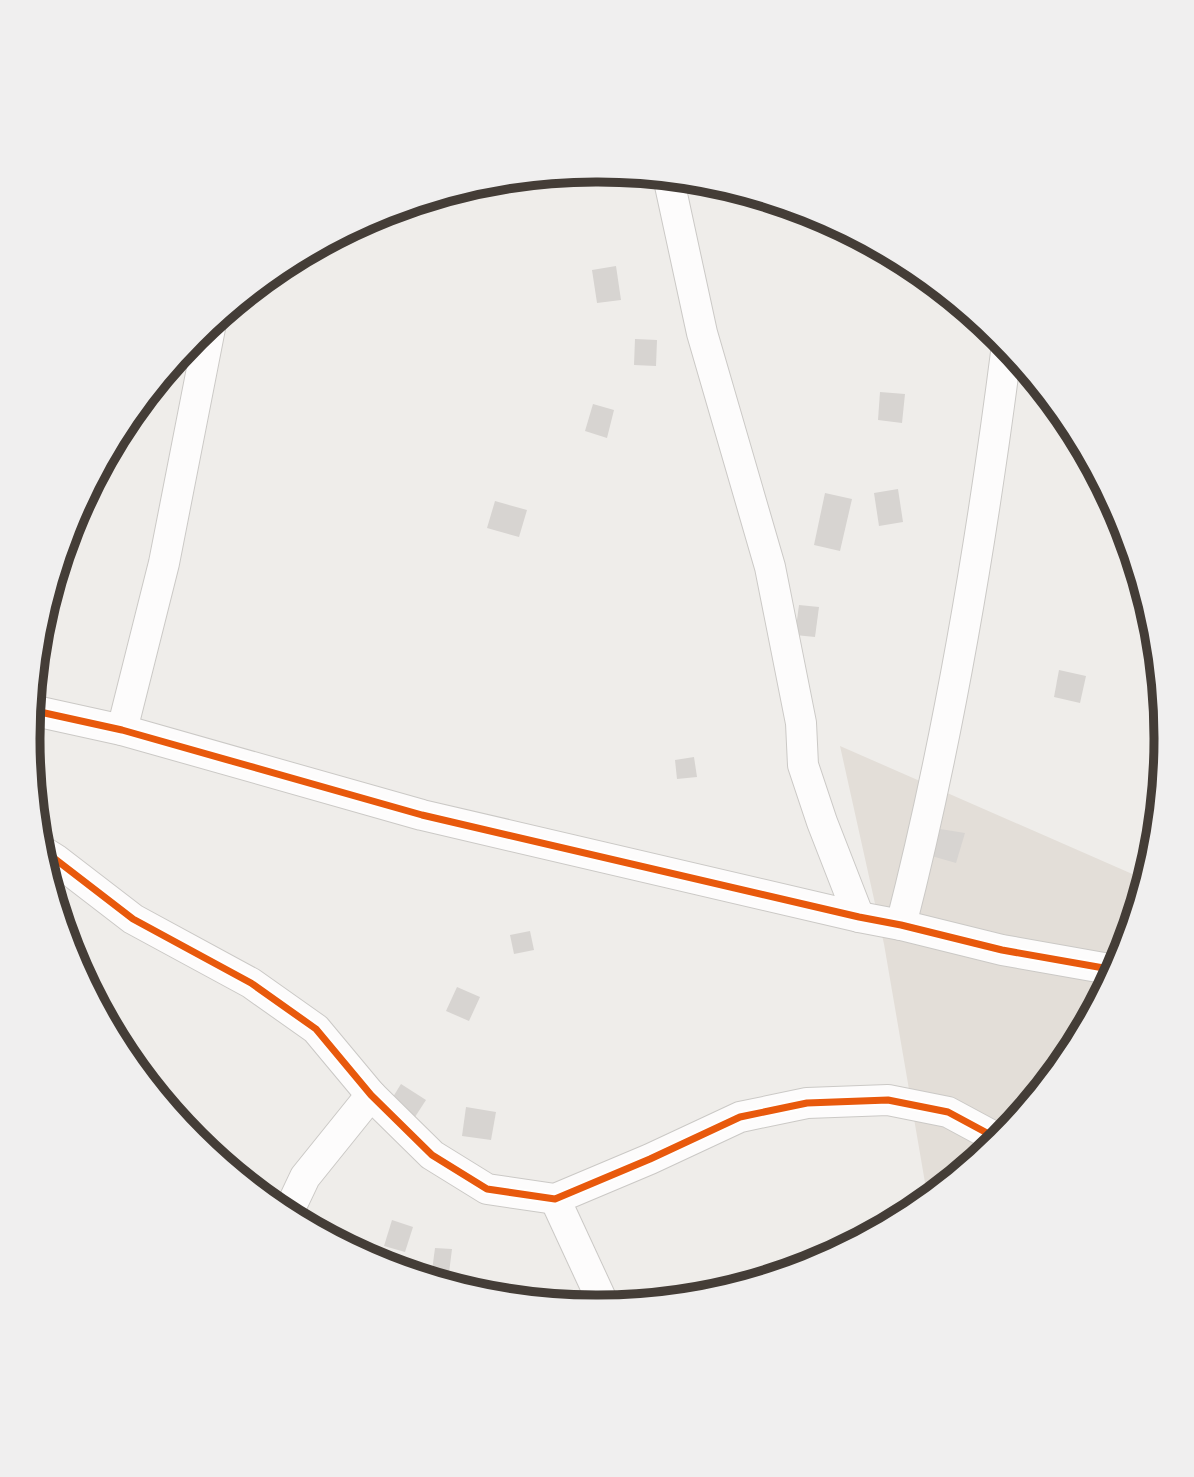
<svg xmlns="http://www.w3.org/2000/svg" width="1194" height="1477" font-family="'Asap Condensed',sans-serif">
<style>
.residential{fill:#e3ded8}
.building{fill:#d7d4d1}
.lines{fill:none;stroke-linecap:round;stroke-linejoin:round}
.minor-casing{stroke:#cbc9c6;stroke-width:32}
.minor{stroke:#fdfcfc;stroke-width:30}
.cycleway-casing{stroke:#fff;stroke-width:11}
.cycleway{stroke:#e8590c;stroke-width:7}
.rim{fill:none;stroke:#443d37;stroke-width:9}
</style>
<rect width="100%" height="100%" fill="#efedea"/>
<!-- residential -->
<path class="residential" d="M840,746l306,134 -23,77 -53,98 -71,86 -71,59 -44,-256z"/>
<!-- building -->
<g class="building">
<path d="M616,266l5,34 -24,3 -5,-33z"/>
<path d="M635,339l22,1 -1,26 -22,-1z"/>
<path d="M880,392l25,2 -3,29 -24,-3z"/>
<path d="M593,404l21,6 -7,28 -22,-7z"/>
<path d="M898,489l5,33 -24,4 -5,-33z"/>
<path d="M825,493l27,6 -12,52 -26,-6z"/>
<path d="M495,501l32,9 -8,27 -32,-9z"/>
<path d="M799,605l20,2 -4,30 -20,-2z"/>
<path d="M1059,670l27,6 -6,27 -26,-6z"/>
<path d="M694,757l3,20 -20,2 -2,-19z"/>
<path d="M934,828l31,5 -9,30 -28,-8z"/>
<path d="M530,931l4,19 -20,4 -4,-19z"/>
<path d="M457,987l23,10 -11,24 -23,-10z"/>
<path d="M401,1084l25,16 -13,20 -25,-15z"/>
<path d="M466,1107l30,5 -5,28 -29,-4z"/>
<path d="M392,1220l21,7 -8,25 -21,-6z"/>
<path d="M435,1248l17,1 -3,24 -17,-2z"/>
</g>
<g class="lines">
<defs>
<g id="minor">
<path d="M668,176l34,157 68,234 31,156 2,42 19,57 37,95"/>
<path d="M31,710l91,20 300,85 437,102 42,8 101,25 113,20"/>
<path d="M122,730l42,-167 47,-240"/>
<path d="M39,849l16,10 78,60 118,64 65,46 55,66 61,60 55,34 68,10 95,-40 90,-42 67,-14 81,-3 60,12 52,28"/>
<path d="M901,925c49,-191 81,-384 106,-580"/>
<path d="M555,1199l50,108"/>
<path d="M287,1215l18,-38 66,-82"/>
</g>
</defs>
<!-- minor casing -->
<use href="#minor" class="minor-casing"/>
<!-- minor -->
<use href="#minor" class="minor"/>
<defs>
<g id="cycleway">
<path d="M31,710l91,20 300,85 437,102 42,8 101,25 113,20"/>
<path d="M39,849l16,10 78,60 118,64 65,46 55,66 61,60 55,34 68,10 95,-40 90,-42 67,-14 81,-3 60,12 52,28"/>
</g>
</defs>
<!-- cycleway casing -->
<use href="#cycleway" class="cycleway-casing"/>
<!-- cycleway -->
<use href="#cycleway" class="cycleway"/>
</g>
<!-- crop -->
<path d="M0 0H1194V1477H0ZM596 182H598A556 556 0 0 1 1154 738V739A556 556 0 0 1 598 1295H596A556 556 0 0 1 40 739V738A556 556 0 0 1 596 182Z" fill="#f0efef" fill-rule="evenodd"/>
<path class="rim" d="M596 182H598A556 556 0 0 1 1154 738V739A556 556 0 0 1 598 1295H596A556 556 0 0 1 40 739V738A556 556 0 0 1 596 182Z"/>
</svg>
